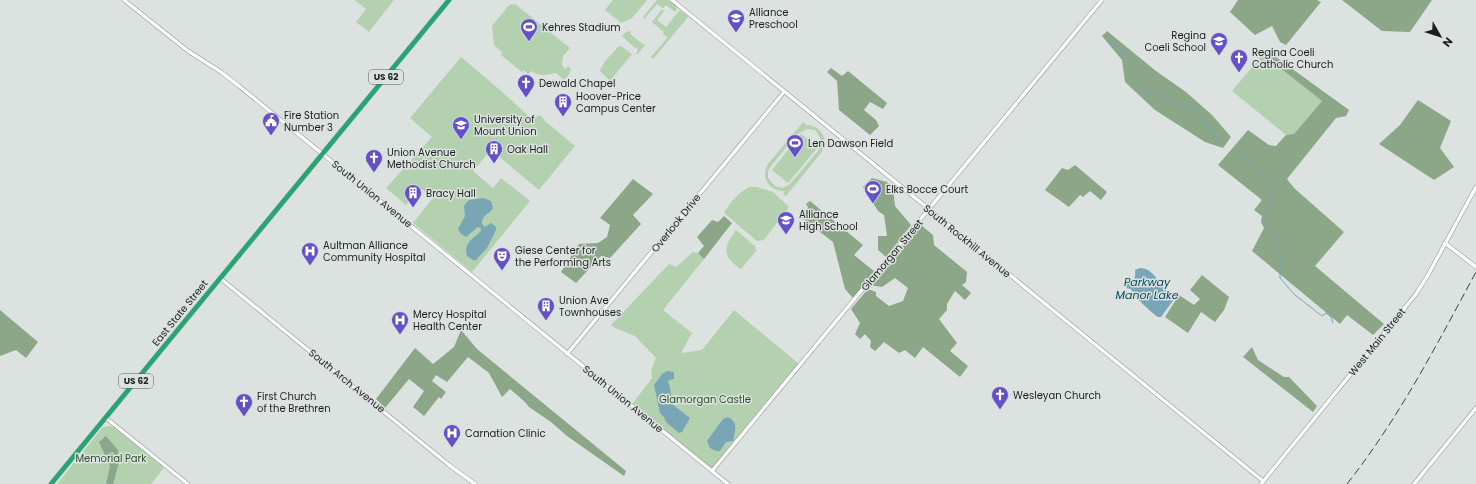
<svg xmlns="http://www.w3.org/2000/svg" width="1476" height="484" font-family="Poppins,sans-serif">
<style>
.green{fill:#b3d0af;fill-rule:evenodd}
.forest{fill:#8ba787}
.water{fill:#78a6b7}
.lines{fill:none;stroke-linecap:round;stroke-linejoin:round}
.stream{stroke:#78a6b7;stroke-width:1}
.secondary-casing{stroke:#8d9291;stroke-width:4.5}
.highway-casing{stroke:#bbbcbc;stroke-width:5.5}
.secondary{stroke:#fff;stroke-width:3.5}
.highway{stroke:#25a474;stroke-width:4.5}
.rail{stroke:#3d403f;stroke-width:1;stroke-dasharray:8 4;stroke-linecap:butt}
.labels{text-anchor:middle;dominant-baseline:central;stroke-width:3;stroke-linejoin:round;paint-order:stroke}
.shield{fill:#dce2e0;stroke:#565a59;stroke-width:1}
.shield-label{font-size:9px;font-weight:bold;fill:#1d1f1f}
.poi-label{font-size:10px;fill:#1d1f1f;stroke:#dce2e0;text-anchor:start}
.street-label{font-size:10px;fill:#1d1f1f;stroke:#dce2e0}
.park-label{font-size:10px;fill:#295124;stroke:#dce2e0}
.water-label{font-size:11px;font-style:italic;fill:#05485b;stroke:#dce2e0}
</style>
<rect width="100%" height="100%" fill="#dce2e0"/>
<!-- green -->
<g class="green">
<path d="M355,0h39l-25,32 -13,-10 10,-13z"/>
<path d="M613,0h34l-15,18 -11,5 -16,-13z"/>
<path d="M657,0h11l9,7v2l-2,3 -9,-7 -3,3 -6,-4 -13,15 -1,-2z"/>
<path d="M515,4l55,44 -7,8 -1,9 3,4 3,-3 3,3 -2,3 1,1 -6,7 -8,-7c-8,1 -16,5 -24,-2l-4,3 -4,-4 -2,2 -21,-17 1,-3 -8,-7 -2,-19 17,-21z"/>
<path d="M662,9l2,2 -7,9 9,7 13,-16h2l7,6 -35,42 -2,-2 17,-20 -6,-3 2,-2 -12,-10z"/>
<path d="M630,31l1,1 -1,2 14,11 2,-1 -8,10 -2,-1 2,-3 -1,-2h-2l-13,-12 4,-4z"/>
<path d="M619,46h2l11,8 -22,27 -10,-10v-1l6,-10z"/>
<path d="M1264,53l6,7 52,41 -28,33 -8,1 -54,-44z"/>
<path d="M461,57l39,33 32,29 8,-4 5,6 30,25 -36,44 -48,-40 -18,21 20,17 8,-10 29,23 -58,71 -59,-49 20,-25 -13,-10 -14,17 -20,-17 46,-51 -22,-19z"/>
<path d="M803,122l3,2 -1,1c16,-1 25,15 16,28l-35,43 -3,-2 2,-3c-16,1 -25,-14 -17,-27zM807,129l8,1 5,7 1,6 -3,8 -28,33 -7,4 -8,-2 -7,-8v-7l3,-5 26,-32z"/>
<path d="M801,134l17,13 -30,36 -16,-13z"/>
<path d="M749,187h8l16,5 16,15 -25,33 -7,1 -33,-28c7,-12 13,-19 25,-26z"/>
<path d="M736,230l19,16 1,5 -15,18c-19,-12 -18,-22 -5,-39z"/>
<path d="M693,252l5,1 6,6 -41,51 29,23 -11,20 21,-3 32,-40 65,54 -87,105 -79,-66 19,-25 -1,-8 5,-12 -21,-22 -20,-8 -4,-3 58,-61 7,3z"/>
<path d="M110,426l5,2 48,38v3l-12,15h-94l46,-57z"/>
</g>
<!-- forest -->
<g class="forest">
<path d="M1238,0h79l4,2 -35,43 -6,-3 -8,-16 -17,9 -25,-23z"/>
<path d="M1342,0h90l-22,32 -28,-1z"/>
<path d="M1107,31l49,40 30,21 26,23 19,22 -8,11 -18,-6 -50,-32 -30,-28 -3,-22 -20,-24z"/>
<path d="M1265,49l84,61 -3,6 -10,2 -49,61 7,9 50,44 -29,34 69,58 -11,11 -26,-20 -7,9 -88,-73 12,-23 -3,-6 1,-6 -8,-6 8,-10 -44,-35 30,-35 21,15 7,1 10,-11 8,-1 28,-33 -52,-41z"/>
<path d="M831,68l11,8 6,-5 39,32 -4,6 -13,-7 -6,8 12,10 3,6 -9,9 -31,-25 -2,-29 -10,-9z"/>
<path d="M1418,100l33,21 -11,27 14,19 -20,13 -55,-36 21,-19z"/>
<path d="M1075,165l32,27 -6,8 -11,-9 -7,6 -3,-2 -11,12 -24,-17 17,-22 6,2z"/>
<path d="M872,178l15,4 6,6 2,18 16,19 -25,32 -8,-7v-14h9l-3,-21 -6,-4 -15,-24z"/>
<path d="M633,179l20,15 -20,21 8,9 -31,34 -9,-2 -25,27 -15,-11 18,-28 19,-1 9,-6 3,-12 -10,-7z"/>
<path d="M810,201l53,44 -9,10 21,17 -22,26 -8,-9 -12,-47 -31,-24 6,-11 -2,-3z"/>
<path d="M724,216l8,7 -28,36 -6,-6 6,-7 -7,-9 15,-17 6,2z"/>
<path d="M921,225l12,10 1,10 33,27 -1,10 -4,3 9,8 -6,7 -10,-9 -8,13v6l-8,9 18,24 -7,8 18,15 -8,11 -37,-30 -8,11 -10,-8 -6,3 -15,-11 -9,9 -5,-4 1,-6 -6,-7 -5,5 -5,-5 5,-11 -9,-14 17,-20 8,3v4l13,10 14,-5 5,-13 -13,-10 -13,9 -12,-2z"/>
<path d="M1202,275l27,22 -5,13 -9,12 -14,-10 -13,21 -23,-16 14,-22 15,10 6,-6 -10,-9z"/>
<path d="M0,310l38,32 -12,16 -10,-8 -16,6z"/>
<path d="M461,330l16,19 149,122 -2,5 -57,-40 -16,-14 -22,-15 -4,-5 -15,-13 -8,8 -13,-24 -21,-16 -21,25 -11,-7 -4,6 14,11 -5,7 -2,-2 -15,19 -11,-9 11,-16 -15,-12 -24,29 -9,-9 39,-51 18,16 21,-17z"/>
<path d="M1252,347l6,13 26,17h5l28,29 -4,6 -70,-55z"/>
<path d="M106,436l12,14 1,12 -6,22h-7l4,-18 -11,-24z"/>
</g>
<!-- water -->
<g class="water">
<path d="M483,198l8,3 2,7c-4,7 -12,7 -11,16l3,3 6,-4 5,4v3l-9,18 -11,12h-3l-6,-4c-4,-13 6,-17 14,-25v-2l-3,-2 -12,10 -5,-3 -3,-5 7,-13 -1,-10 2,-3 3,-3z"/>
<path d="M1140,268c12,0 17,12 23,19 4,4 7,3 12,8v3l-14,19h-3c-7,-5 -24,-20 -27,-28l-5,-1 1,-1h-4l4,-2 -3,-1 1,-3 5,3v3c4,-3 6,-12 5,-17z"/>
<path d="M667,371l7,1v7l-5,1 -1,2 2,5 2,17 18,14 -8,14 -3,1 -13,-11 -2,-5 -4,-4 -6,-28 8,-11z"/>
<path d="M728,417c11,6 7,14 5,24l-7,1 -6,9h-4l-6,-3 -3,-7 16,-22z"/>
</g>
<g class="lines">
<!-- stream -->
<g class="stream">
<path d="M1110,40l18,18 9,12 1,11 5,13 14,-5 8,7 1,2 11,8 12,-1 32,36"/>
<path d="M1234,153c17,9 30,17 40,35l-9,37c17,19 15,29 15,53l15,17 27,21 4,-3 5,4 2,6"/>
<path d="M105,438c7,17 14,30 3,46"/>
</g>
<defs>
<g id="secondary">
<path d="M124,0l64,51 33,21 18,14 489,398"/>
<path d="M672,0l591,481"/>
<path d="M1445,243l31,24"/>
<path d="M220,278l229,187 26,19"/>
<path d="M567,354l217,-262"/>
<path d="M106,418l82,66"/>
<path d="M712,471l390,-471"/>
<path d="M1261,484l155,-190 12,-19 48,-88"/>
<path d="M1414,484l62,-76"/>
</g>
<path id="highway" d="M51,484l398,-484"/>
</defs>
<!-- secondary casing -->
<use href="#secondary" class="secondary-casing"/>
<!-- highway casing -->
<use href="#highway" class="highway-casing"/>
<!-- secondary -->
<use href="#secondary" class="secondary"/>
<!-- highway -->
<use href="#highway" class="highway"/>
<!-- rail -->
<path class="rail" d="M1347,484c52,-66 89,-138 129,-212"/>
</g>
<!-- icons -->
<defs>
<symbol id="school-pin" viewBox="-11 -11 22 30"><path d="M0 17L-7.5 6A9.5 9.5 0 1 1 7.5 6Z" fill="#6450c9" stroke="#dce2e0"/><path d="M0-5L7-2L0 1L-7-2ZM-4 1L0 2.5L4 1V4Q0 6-4 4Z" fill="#fff"/></symbol>
<symbol id="stadium-pin" viewBox="-11 -11 22 30"><path d="M0 17L-7.5 6A9.5 9.5 0 1 1 7.5 6Z" fill="#6450c9" stroke="#dce2e0"/><path d="M0-5a6.5 5 0 1 0 0 10a6.5 5 0 1 0 0-10ZM-3.5-1.8h7v3.6h-7Z" fill="#fff"/></symbol>
<symbol id="church-pin" viewBox="-11 -11 22 30"><path d="M0 17L-7.5 6A9.5 9.5 0 1 1 7.5 6Z" fill="#6450c9" stroke="#dce2e0"/><path d="M-1.2-6h2.4v3.5h3.3v2.4h-3.3V6h-2.4V-.1h-3.3v-2.4h3.3Z" fill="#fff"/></symbol>
<symbol id="building-pin" viewBox="-11 -11 22 30"><path d="M0 17L-7.5 6A9.5 9.5 0 1 1 7.5 6Z" fill="#6450c9" stroke="#dce2e0"/><path d="M-4-6H4V6H1V3H-1V6H-4ZM-2.5-4.3h1.7v1.8h-1.7ZM.8-4.3h1.7v1.8H.8ZM-2.5-1h1.7V.8h-1.7ZM.8-1h1.7V.8H.8Z" fill="#fff"/></symbol>
<symbol id="civic-pin" viewBox="-11 -11 22 30"><path d="M0 17L-7.5 6A9.5 9.5 0 1 1 7.5 6Z" fill="#6450c9" stroke="#dce2e0"/><path d="M-.6-6.5H3V-4.5H.6V-3L4-1V1h2V6H-6V1h2V-1L-.6-3ZM-1.2 2.5V6h2.4V2.5Z" fill="#fff"/></symbol>
<symbol id="university-pin" viewBox="-11 -11 22 30"><path d="M0 17L-7.5 6A9.5 9.5 0 1 1 7.5 6Z" fill="#6450c9" stroke="#dce2e0"/><path d="M0-5L7-2L0 1L-7-2ZM-4 1L0 2.5L4 1V4Q0 6-4 4Z" fill="#fff"/></symbol>
<symbol id="hospital-pin" viewBox="-11 -11 22 30"><path d="M0 17L-7.5 6A9.5 9.5 0 1 1 7.5 6Z" fill="#6450c9" stroke="#dce2e0"/><path d="M-5-5h3v3.5h4V-5h3V5h-3V1.5h-4V5h-3Z" fill="#fff"/></symbol>
<symbol id="theatre-pin" viewBox="-11 -11 22 30"><path d="M0 17L-7.5 6A9.5 9.5 0 1 1 7.5 6Z" fill="#6450c9" stroke="#dce2e0"/><path d="M-5-5.5Q0-4 5-5.5V0Q5 5 0 6Q-5 5-5 0ZM-3.3-2.5H-1v1.5H-3.3ZM1-2.5H3.3v1.5H1ZM-2.8 1Q0 5.5 2.8 1Z" fill="#fff"/></symbol>
</defs>
<g fill-rule="evenodd">
<use href="#school-pin" x="726" y="8" width="20" height="27"/>
<use href="#stadium-pin" x="519" y="17" width="20" height="27"/>
<use href="#school-pin" x="1209" y="31" width="20" height="27"/>
<use href="#church-pin" x="1229" y="48" width="20" height="27"/>
<use href="#church-pin" x="516" y="73" width="20" height="27"/>
<use href="#building-pin" x="553" y="92" width="20" height="27"/>
<use href="#civic-pin" x="261" y="111" width="20" height="27"/>
<use href="#university-pin" x="451" y="115" width="20" height="27"/>
<use href="#stadium-pin" x="785" y="133" width="20" height="27"/>
<use href="#building-pin" x="484" y="139" width="20" height="27"/>
<use href="#church-pin" x="364" y="148" width="20" height="27"/>
<use href="#stadium-pin" x="863" y="179" width="20" height="27"/>
<use href="#building-pin" x="403" y="183" width="20" height="27"/>
<use href="#school-pin" x="776" y="210" width="20" height="27"/>
<use href="#hospital-pin" x="300" y="241" width="20" height="27"/>
<use href="#theatre-pin" x="492" y="246" width="20" height="27"/>
<use href="#building-pin" x="536" y="296" width="20" height="27"/>
<use href="#hospital-pin" x="390" y="310" width="20" height="27"/>
<use href="#church-pin" x="990" y="385" width="20" height="27"/>
<use href="#church-pin" x="234" y="392" width="20" height="27"/>
<use href="#hospital-pin" x="442" y="423" width="20" height="27"/>
</g>
<g class="labels">
<!-- shield labels -->
<g class="shield">
<rect x="369" y="70" width="34" height="14" rx="3"/>
<rect x="119" y="374" width="34" height="14" rx="3"/>
</g>
<g class="shield-label">
<text x="386" y="77">US 62</text>
<text x="136" y="381">US 62</text>
</g>
<!-- poi labels -->
<g class="poi-label">
<text x="749" y="12">Alliance<tspan x="749" dy="12">Preschool</tspan></text>
<text x="542" y="27">Kehres Stadium</text>
<text x="1206" y="35" text-anchor="end">Regina<tspan x="1206" dy="12">Coeli School</tspan></text>
<text x="1252" y="52">Regina Coeli<tspan x="1252" dy="12">Catholic Church</tspan></text>
<text x="539" y="83">Dewald Chapel</text>
<text x="576" y="96">Hoover-Price<tspan x="576" dy="12">Campus Center</tspan></text>
<text x="284" y="115">Fire Station<tspan x="284" dy="12">Number 3</tspan></text>
<text x="474" y="119">University of<tspan x="474" dy="12">Mount Union</tspan></text>
<text x="808" y="143">Len Dawson Field</text>
<text x="507" y="149">Oak Hall</text>
<text x="387" y="152">Union Avenue<tspan x="387" dy="12">Methodist Church</tspan></text>
<text x="886" y="189">Elks Bocce Court</text>
<text x="426" y="193">Bracy Hall</text>
<text x="799" y="214">Alliance<tspan x="799" dy="12">High School</tspan></text>
<text x="323" y="245">Aultman Alliance<tspan x="323" dy="12">Community Hospital</tspan></text>
<text x="515" y="250">Giese Center for<tspan x="515" dy="12">the Performing Arts</tspan></text>
<text x="559" y="300">Union Ave<tspan x="559" dy="12">Townhouses</tspan></text>
<text x="413" y="314">Mercy Hospital<tspan x="413" dy="12">Health Center</tspan></text>
<text x="1013" y="395">Wesleyan Church</text>
<text x="257" y="396">First Church<tspan x="257" dy="12">of the Brethren</tspan></text>
<text x="465" y="433">Carnation Clinic</text>
</g>
<!-- street labels -->
<g class="street-label">
<text transform="translate(372 194) rotate(39)">South Union Avenue</text>
<text transform="translate(676 223) rotate(-51)">Overlook Drive</text>
<text transform="translate(967 241) rotate(39)">South Rockhill Avenue</text>
<text transform="translate(892 255) rotate(-50)">Glamorgan Street</text>
<text transform="translate(180 313) rotate(-51)">East State Street</text>
<text transform="translate(1377 342) rotate(-51)">West Main Street</text>
<text transform="translate(347 381) rotate(39)">South Arch Avenue</text>
<text transform="translate(623 399) rotate(39)">South Union Avenue</text>
</g>
<!-- park labels -->
<g class="park-label">
<text x="705" y="399">Glamorgan Castle</text>
<text x="111" y="458">Memorial Park</text>
</g>
<!-- water labels -->
<g class="water-label">
<text x="1147" y="282">Parkway<tspan x="1147" dy="13">Manor Lake</tspan></text>
</g>
</g>
<!-- north arrow -->
<g transform="translate(1440 36) rotate(129)" stroke="#dce2e0" stroke-width="3" paint-order="stroke">
<path d="M0-3L7 15L0 10L-7 15Z" fill="#1d1f1f"/>
<text y="-6" font-size="11" font-weight="bold" text-anchor="middle" fill="#1d1f1f">N</text>
</g>
</svg>
